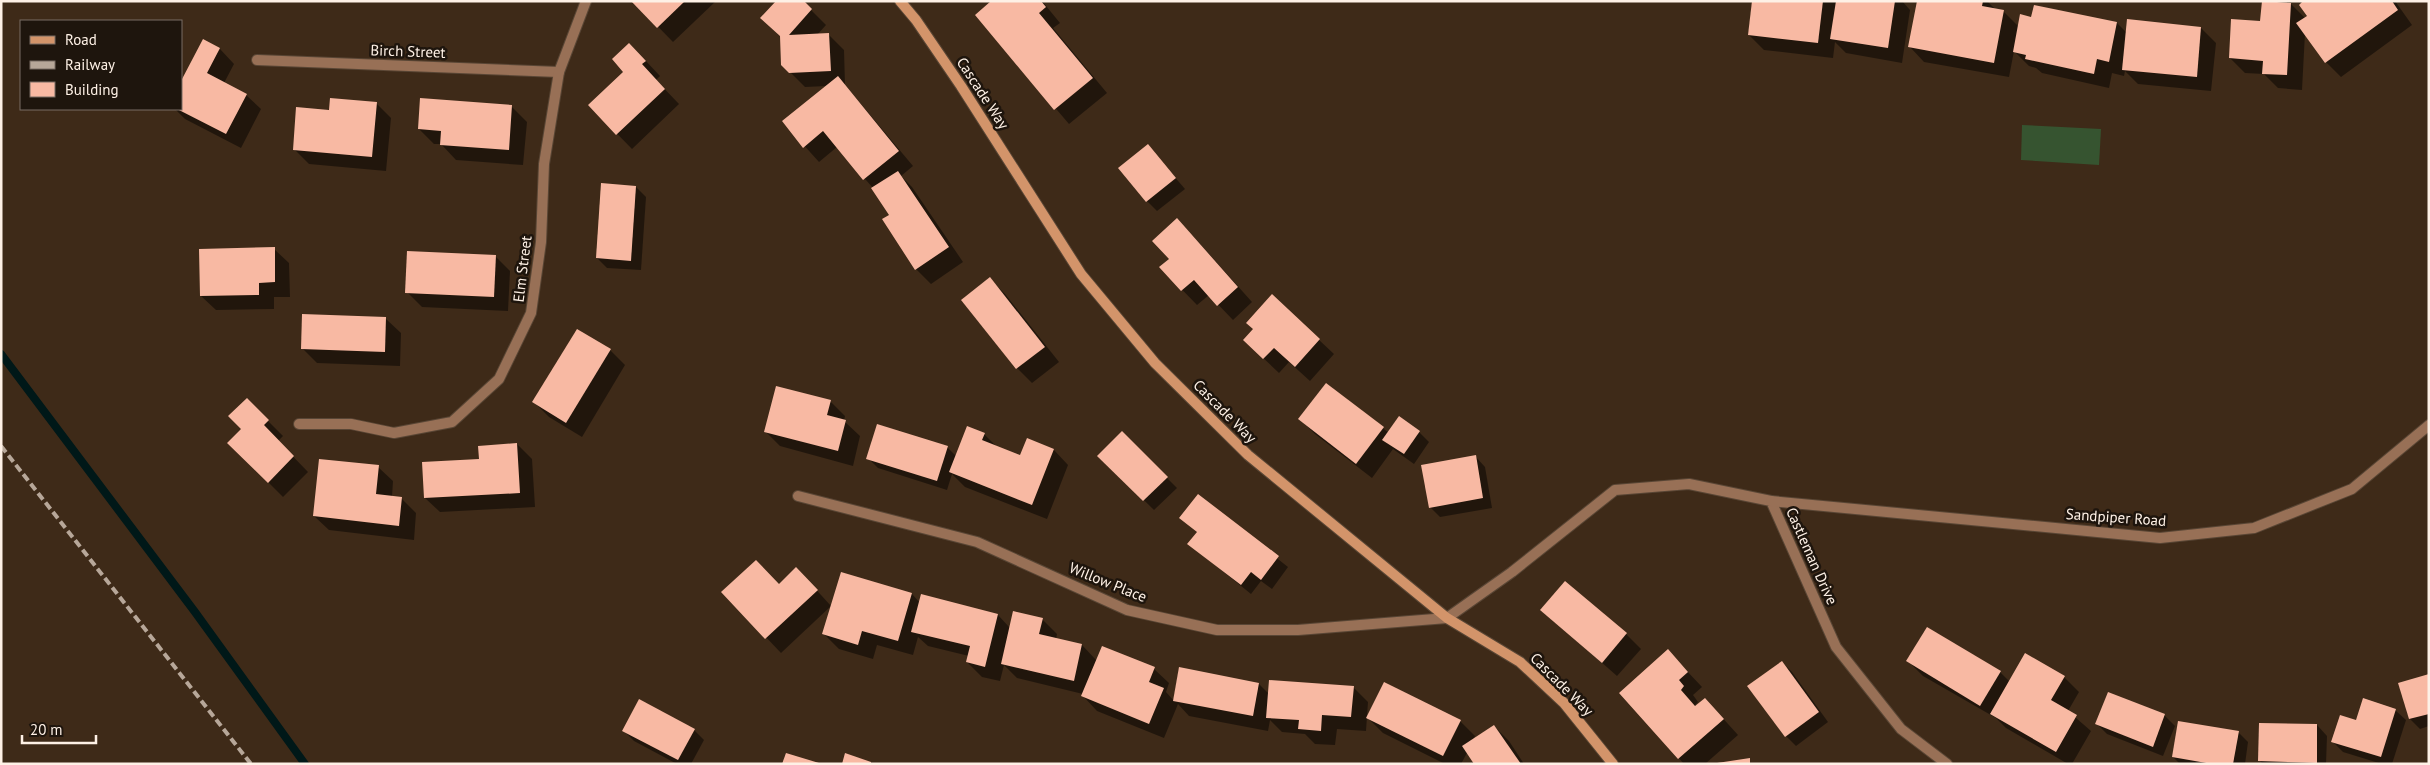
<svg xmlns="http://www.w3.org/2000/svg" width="2430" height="765" font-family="'PT Sans',sans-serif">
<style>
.green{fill:#365430}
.shadow{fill:#0007}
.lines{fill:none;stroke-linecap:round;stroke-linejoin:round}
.stream{stroke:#001818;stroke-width:8}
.building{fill:#f8b9a3}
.street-casing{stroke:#594635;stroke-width:12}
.secondary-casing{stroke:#594635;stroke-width:12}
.street{stroke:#987056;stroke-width:10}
.secondary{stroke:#d3946a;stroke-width:10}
.rail{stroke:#b7a799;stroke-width:4;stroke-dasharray:8 4;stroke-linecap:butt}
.labels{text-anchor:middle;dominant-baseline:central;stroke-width:5;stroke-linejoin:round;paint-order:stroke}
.street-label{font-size:15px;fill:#fef1e6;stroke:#1e150d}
</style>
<rect width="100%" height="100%" fill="#3e2a18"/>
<!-- green -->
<path class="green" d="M2022,125l79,4 -2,36 -78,-5z"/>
<!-- shadow -->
<g class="shadow">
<path d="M633,1h83l-43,41z"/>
<path d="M802,1l24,24 -9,10h12l15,15 1,35 68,81 -12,10 11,11 51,75 -32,22 -15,-15 -25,-54 -18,-27 -36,-41 -18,15 -36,-40 44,-36 -22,1 -23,-23 -1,-28z"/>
<path d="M993,1h49l18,22 -7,5 54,65 -38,31 -93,-109z"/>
<path d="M1753,1h149l8,9 -8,53 -56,-10 -11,-11 -2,16 -69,-8 -15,-15z"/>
<path d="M1918,1h69l9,9 7,1 16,16 13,-9 3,-12 82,17 10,10 74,-5 15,15 -5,48 -73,-7 -13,-13 -1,5 -12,-3 -3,15 -67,-15 -6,-5 -7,-2 -15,-15 -5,26 -85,-15 -14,-15z"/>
<path d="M2305,1h90l17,24 -71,52 -15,-15 -21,-29 -3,57 -24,-2 -14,-14 -19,-1 -15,-15 31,-36 30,-18 14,14 3,-2z"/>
<path d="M220,49l14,15 -10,19 22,12 15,14 -20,39 -56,-29 -10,-10h6z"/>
<path d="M644,59l16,17 -4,4 23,24 -47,45 -43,-44z"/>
<path d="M376,103l15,15 -5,53 -77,-7 -15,-15 37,-37z"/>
<path d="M512,107l15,15 -4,43 -67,-5 -15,-16h-7l-15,-15z"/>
<path d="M1148,146l37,43 -28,22 -10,-10z"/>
<path d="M636,187l10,10 -5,73 -34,-2 -10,-10z"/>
<path d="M1192,235l60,67 -19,18 -24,-25 -12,10 -36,-37z"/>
<path d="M274,249l15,14 1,34h-16v12l-58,1 -15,-14z"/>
<path d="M495,256l15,15 -2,40 -86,-4 -15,-15z"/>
<path d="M990,279l15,15 54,68 -27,21 -15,-15z"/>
<path d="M1272,296l62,58 -24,27 -21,-19 -10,11 -19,-18 -5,-25z"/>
<path d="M386,319l15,14 -1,33 -83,-3 -15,-15z"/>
<path d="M610,350l15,15 -43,72 -33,-20 -15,-15z"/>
<path d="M1326,384l63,49 30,-1 10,10 -15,22 -21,-15 -21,29 -57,-44 -15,-15z"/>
<path d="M247,400l36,36 -5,5 30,31 -25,25 -54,-54 13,-14z"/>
<path d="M830,401l15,15 -1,5 16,15 -7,30 -73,-20 -15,-15z"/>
<path d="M1122,433l55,55 -23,22 -55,-54z"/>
<path d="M984,434l14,14 23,9 6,-17 27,10 14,15 -21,54 -82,-32 -13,-13 -5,16 -69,-22 -10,-10 79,-11 9,9z"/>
<path d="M517,444l15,15 3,48 -95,5 -15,-14 55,-38z"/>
<path d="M1475,456l10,11 7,41 -52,9 -10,-10z"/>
<path d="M378,467l15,14 -1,16 9,1 15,15 -2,27 -85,-10 -15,-14z"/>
<path d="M1198,496l90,71 -16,22 -11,-8 -10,13 -62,-50 9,-11 -17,-15z"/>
<path d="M842,573l70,21 8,9 78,12 12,13 32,-9 15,15 -1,5 26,6 15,16 57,8 15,14 -3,9 8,9 85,-17 10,10 84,-7 15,15 -2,29 -29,-2 -2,16 -20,-1 -10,-10 -23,-2 -12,-12 -2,11 -79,-15 -11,-12 -14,34 -67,-27 -14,-15v-2l-66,-16 -13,-13 -4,16 -18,-4 -15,-15 2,-6 -41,-10 -10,-9 -5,18 -36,-10 -4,14 -34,-10 -15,-15z"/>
<path d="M811,584l20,22 -50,47 -58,-61 56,-7z"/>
<path d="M1542,610l84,24 15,15 -24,27z"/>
<path d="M1668,651l34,36 -9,8 5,7 -3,3 24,9 19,21 -33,29h-21l-63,-71z"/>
<path d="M1908,661l92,11 10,10 54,-5 15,15 -11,19 23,20 -19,33h-4l-62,-36 -10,-10 -73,-42z"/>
<path d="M1782,662l10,10 36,50 -32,24 -10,-10 -37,-50z"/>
<path d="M2429,676v50l-9,3 -10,-10z"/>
<path d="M2109,694l56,22 10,10 -12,30 -56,-22 -10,-10z"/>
<path d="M2395,710l11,10 -14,44h-10l-39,-12 -10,-10z"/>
<path d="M1368,718l92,3 15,15 -2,4 21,-14 15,15 15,23h-48l-8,-13 -7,13h-16l-62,-31z"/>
<path d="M2317,725l10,11 -1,28h-63l-3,-3z"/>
<path d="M694,730l10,10 -13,24h-14l-43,-23 -10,-10z"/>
<path d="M2238,732l10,10 -3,22h-65l-7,-7z"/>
</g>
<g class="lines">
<!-- stream -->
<path class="stream" d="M1,354l194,258 110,152"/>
</g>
<!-- building -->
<g class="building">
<path d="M631,1h54l-28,27z"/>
<path d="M776,1h28l8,8 -23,26 40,-2 2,38 -42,2 -8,-8 -1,-29 -20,-18z"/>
<path d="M991,1h50l5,6 -7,6 54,65 -39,32 -79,-95z"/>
<path d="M1752,1h71l-5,42 -70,-8z"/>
<path d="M1836,1h59l-7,47 -58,-9z"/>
<path d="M1917,1h66l-1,5 22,4 -10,53 -86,-16z"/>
<path d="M2262,1l29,2 -4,72 -25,-1 1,-13 -34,-3 2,-39 29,2z"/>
<path d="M2303,1h89l6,9 -73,53 -29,-40 11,-7 -8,-11z"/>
<path d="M2034,5l83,17 -8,40 -12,-3 -3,15 -69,-15 1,-4 -13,-3 7,-38 11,3z"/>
<path d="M2127,19l74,8 -4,50 -75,-7z"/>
<path d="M203,39l17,9 -13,25 40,21 -21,40 -49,-25h4v-28z"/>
<path d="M629,43l17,18 -4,3 23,25 -49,46 -28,-30 35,-33 -11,-13z"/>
<path d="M838,76l61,75 -36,29 -40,-49 -20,17 -21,-27z"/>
<path d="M330,98l47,4 -5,55 -79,-7 3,-43 33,3z"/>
<path d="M420,98l92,7 -3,45 -69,-5 1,-14 -23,-2z"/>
<path d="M1148,144l28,34 -30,24 -28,-34z"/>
<path d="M898,171l51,76 -34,23 -33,-51 7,-4 -18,-27z"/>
<path d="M601,183l35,3 -5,75 -35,-3z"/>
<path d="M1177,218l61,69 -21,19 -23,-26 -13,11 -22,-24 10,-8 -17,-18z"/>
<path d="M275,247v35l-16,1v12l-59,1 -1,-47z"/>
<path d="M407,251l89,4 -2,42 -89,-4z"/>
<path d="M990,277l55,70 -29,22 -55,-69z"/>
<path d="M1272,294l48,45 -25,28 -21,-19 -11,11 -20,-19 10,-11 -7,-6z"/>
<path d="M302,314l84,3 -1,35 -84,-3z"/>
<path d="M577,329l34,20 -45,74 -34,-21z"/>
<path d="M1326,383l58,44 -28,37 -58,-45z"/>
<path d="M776,386l55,14 -4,15 19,5 -8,31 -74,-19z"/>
<path d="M247,398l22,22 -5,5 30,31 -26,27 -41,-40 14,-14 -13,-13z"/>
<path d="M1399,416l21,15 -16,23 -22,-14z"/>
<path d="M877,424l71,22 -11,35 -71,-22z"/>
<path d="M967,426l18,7 -3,7 38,15 7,-17 27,11 -22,56 -83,-33z"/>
<path d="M1122,431l46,46 -25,24 -46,-45z"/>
<path d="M517,443l3,50 -96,5 -2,-36 57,-3 -1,-13z"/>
<path d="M1476,455l7,43 -54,10 -8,-43z"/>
<path d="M319,459l60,6 -3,29 26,3 -3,29 -86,-10z"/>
<path d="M1198,494l81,62 -18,24 -10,-8 -10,13 -54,-41 10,-12 -18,-14z"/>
<path d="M756,560l23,24 17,-17 22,23 -53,49 -44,-47z"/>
<path d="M841,572l71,21 -14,48 -36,-10 -4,14 -36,-11z"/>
<path d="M1565,581l62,52 -25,30 -62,-53z"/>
<path d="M921,594l77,20 -13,53 -19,-5 4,-16 -59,-14z"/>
<path d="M1013,611l30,7 -4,16 43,10 -8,37 -73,-17z"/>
<path d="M1927,627l74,44 -21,35 -74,-45z"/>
<path d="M1102,646l53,21 -6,15 15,6 -15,36 -68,-28z"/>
<path d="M1668,649l20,23 -9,8 5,6 -3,4 14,16 10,-8 19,21 -46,40 -59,-66z"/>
<path d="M2025,653l40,23 -14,24 26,15 -21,37 -66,-38z"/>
<path d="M1782,661l37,51 -34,25 -38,-51z"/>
<path d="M1179,667l80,16 -6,33 -80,-15z"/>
<path d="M2429,674v40l-20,5 -11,-36z"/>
<path d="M1269,680l85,6 -3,31 -29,-2 -1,16 -23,-2 1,-9 -33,-2z"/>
<path d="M1384,682l77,38 -18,36 -77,-38z"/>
<path d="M2108,692l57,22 -12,33 -58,-23z"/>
<path d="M2363,698l33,11 -15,48 -50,-15 9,-27 16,5z"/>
<path d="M639,699l56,30 -17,31 -56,-29z"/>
<path d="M2178,721l61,10 -6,33h-21l-40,-7z"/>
<path d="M2259,723l58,1v39l-59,-2z"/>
<path d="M1494,725l27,39h-47l-12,-18z"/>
<path d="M786,753l33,10 -1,1h-36z"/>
<path d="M845,753l26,9v2h-29z"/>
<path d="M1750,758v6h-33v-1z"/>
</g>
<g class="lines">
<defs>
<g id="street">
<path d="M257,60l302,12"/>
<path d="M299,424h52l43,9 58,-11 47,-43 32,-66 10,-71 3,-78 15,-92 27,-71"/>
<path d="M798,496l179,46 150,68 90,20h81l149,-12 65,-46 103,-82 74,-6 82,17 65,146 65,82 46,35"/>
<path d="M1771,501l389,37 94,-10 98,-39 77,-64"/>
</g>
<path id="secondary" d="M900,1l16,19 45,66 120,188 74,89 93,92 199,163 73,44 44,41 49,61"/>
</defs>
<!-- street casing -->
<use href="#street" class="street-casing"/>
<!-- secondary casing -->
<use href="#secondary" class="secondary-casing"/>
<!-- street -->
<use href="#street" class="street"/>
<!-- secondary -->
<use href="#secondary" class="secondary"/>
<!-- rail -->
<path class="rail" d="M1,446l250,318"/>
</g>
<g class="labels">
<!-- street labels -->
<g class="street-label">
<text transform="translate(408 51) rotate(2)">Birch Street</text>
<text transform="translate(983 93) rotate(57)">Cascade Way</text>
<text transform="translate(522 269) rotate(-83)">Elm Street</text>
<text transform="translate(1225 411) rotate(45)">Cascade Way</text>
<text transform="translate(2116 517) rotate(4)">Sandpiper Road</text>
<text transform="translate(1812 556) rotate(66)">Castleman Drive</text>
<text transform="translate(1108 582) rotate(22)">Willow Place</text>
<text transform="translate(1562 684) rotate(45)">Cascade Way</text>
</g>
</g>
<!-- border -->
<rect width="2430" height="765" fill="none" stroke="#fef1e6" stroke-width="5"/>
<!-- legend -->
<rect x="20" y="20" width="162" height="90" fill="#1e150d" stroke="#786d64"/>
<rect x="30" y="36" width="25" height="8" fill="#d3946a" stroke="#786d64"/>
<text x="65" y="45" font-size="15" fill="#fef1e6">Road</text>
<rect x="30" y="61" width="25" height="8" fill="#b7a799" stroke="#786d64"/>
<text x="65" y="70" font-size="15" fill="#fef1e6">Railway</text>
<rect x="30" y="82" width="25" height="15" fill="#f8b9a3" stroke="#786d64"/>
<text x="65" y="95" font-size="15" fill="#fef1e6">Building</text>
<!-- scale -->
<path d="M22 735v8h74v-8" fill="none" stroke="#fef1e6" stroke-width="2.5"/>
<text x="30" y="735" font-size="15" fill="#fef1e6" stroke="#1e150d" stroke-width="4" paint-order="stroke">20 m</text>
</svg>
